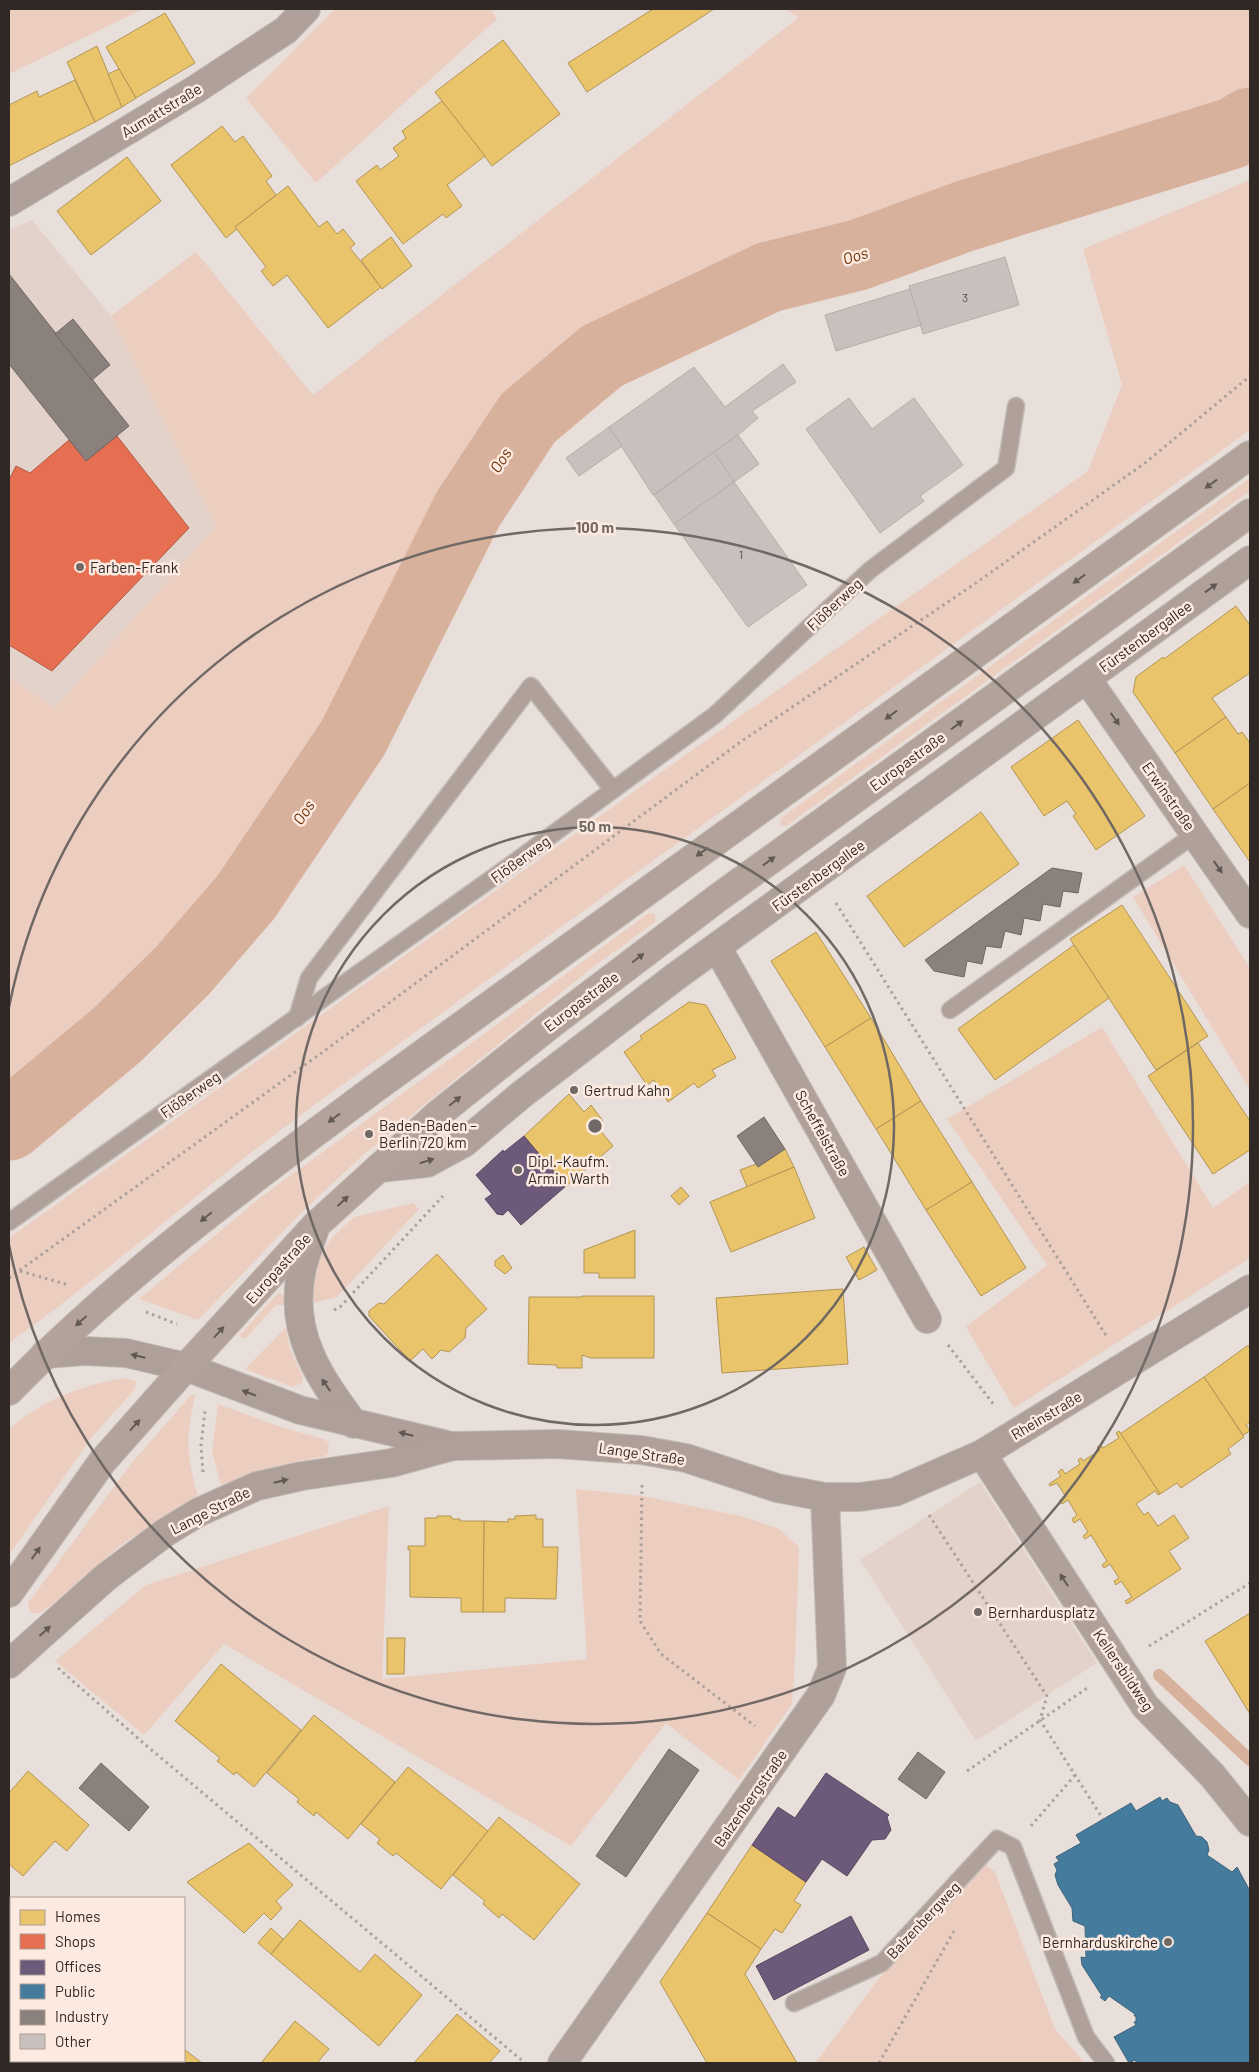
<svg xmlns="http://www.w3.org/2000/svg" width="1259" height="2072" font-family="Barlow,sans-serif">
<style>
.built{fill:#e3d2c9}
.green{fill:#eccec0}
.homes{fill:#e9c46a;stroke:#b19555}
.shops{fill:#e76f51;stroke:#b05a44}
.offices{fill:#6d597a;stroke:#5a4a60}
.public{fill:#457b9d;stroke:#3e6279}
.industry{fill:#8a817c;stroke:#6f6662}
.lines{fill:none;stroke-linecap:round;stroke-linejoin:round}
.stream{stroke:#d8b19d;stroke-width:12}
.river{stroke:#d8b19d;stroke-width:71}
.building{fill:#c8c0bc;stroke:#b4ada9}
.lane-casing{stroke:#c2bbb7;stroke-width:19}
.street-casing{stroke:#c2bbb7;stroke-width:30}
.secondary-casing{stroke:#c2bbb7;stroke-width:30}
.primary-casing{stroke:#c2bbb7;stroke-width:30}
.path{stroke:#aba09b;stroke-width:3;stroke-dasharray:2.5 4;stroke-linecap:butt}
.lane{stroke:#afa199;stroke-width:16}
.street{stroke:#afa199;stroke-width:28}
.secondary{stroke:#ae9f98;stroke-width:28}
.primary{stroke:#b2a299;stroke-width:28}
.oneway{fill:#635953}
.oneway2{fill:#625853}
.ring{fill:none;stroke:#706864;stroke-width:2.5}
.poi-dot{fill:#706864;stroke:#fceae1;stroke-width:2}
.labels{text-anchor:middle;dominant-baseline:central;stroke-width:5;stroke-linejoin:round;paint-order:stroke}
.number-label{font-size:12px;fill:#554e4b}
.street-label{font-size:15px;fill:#2f2825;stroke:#fceae1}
.poi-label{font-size:15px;fill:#2f2825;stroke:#fceae1;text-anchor:start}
.water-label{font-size:16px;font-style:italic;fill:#6a2d01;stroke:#fceae1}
.centre{fill:#706864;stroke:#fceae1;stroke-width:2.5}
.ring-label{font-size:15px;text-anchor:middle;font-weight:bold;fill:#706864;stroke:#fceae1;stroke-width:5;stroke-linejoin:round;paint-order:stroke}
</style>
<rect width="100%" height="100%" fill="#e9dfda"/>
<!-- built -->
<g class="built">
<path d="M32,220l79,96 105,210 -161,183 -46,-32v-447z"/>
<path d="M980,1482l117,181 -121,78 -116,-181z"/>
</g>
<!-- green -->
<g class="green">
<path d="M9,9h134l-134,65z"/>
<path d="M335,9h156l6,10 -181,164 -70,-85z"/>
<path d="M786,9h464v92l-31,16 -394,125 -174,68 -150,108 -103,155 -83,173 -144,209 -140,128 -22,13v-419l46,31 161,-182 -105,-210 85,-64 117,143 485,-377z"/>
<path d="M1250,180v250l-948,684c-100,74 -192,157 -293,229v-105l658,-470 421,-297 34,-86 -39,-136z"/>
<path d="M1250,478v13l-464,335 -6,-1 1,-7z"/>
<path d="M1184,865l66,103v122l-117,-193z"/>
<path d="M649,913l6,1v8l-66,48 -226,185 -61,57 -104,108 -59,-21 121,-101z"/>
<path d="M1102,1027l111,181 37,-26v76l-236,150 -48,-81 81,-62 -100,-146z"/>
<path d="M413,1203l6,6 -82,88 -25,6 3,-30 6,-18 9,-15 24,-23z"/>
<path d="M278,1293l7,3v9h-9l-31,34 -6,-3z"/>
<path d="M286,1327l3,20 14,30 -1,6 -9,4 -48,-18z"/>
<path d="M123,1378l13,3 -1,8 -43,48 -83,118v-126c34,-29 70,-43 114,-51z"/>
<path d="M191,1395h4c-9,41 -9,61 3,101l-76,48 -71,62 -11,7h-7l-4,-3 -1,-7 103,-139z"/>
<path d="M218,1404l63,23 43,12 5,4 -1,11 -6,3 -43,8 -58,20 -9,-33z"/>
<path d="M576,1489l67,7 98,20 38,13 20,18 -4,114 -3,43 -53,76 -73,-57 -95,123 -347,-202 -80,91 -89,-74 91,-76 243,-79 -7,173 205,-20z"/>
<path d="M973,1854l22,18 60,157 30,34h-270z"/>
</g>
<!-- homes -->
<g class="homes">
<path d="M653,9h61l-127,83 -19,-29z"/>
<path d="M165,13l30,50 -59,35 -30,-51z"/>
<path d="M503,40l57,74 -68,52 -57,-74z"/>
<path d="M97,46l25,61 -27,15 -28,-60z"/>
<path d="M119,69l17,29 -14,9 -14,-33z"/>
<path d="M75,80l20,42 -86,44v-61l28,-14 2,6z"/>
<path d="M442,101l43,55 -38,29 15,21 -16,12 -3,-4 -40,30 -47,-63 21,-16 3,5 19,-14 -6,-8 13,-10 -4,-7z"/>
<path d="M222,126l13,16 8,-6 29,40 -6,5 10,14 -41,32 2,2 -11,9 -55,-73z"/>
<path d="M127,157l34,44 -70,54 -34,-44z"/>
<path d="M288,186l31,41 8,-6 10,13 6,-5 12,15 -5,4 31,39 -53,41 -41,-53 -14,11 -12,-15 5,-4 -31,-40z"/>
<path d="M391,237l21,29 -30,23 -21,-29z"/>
<path d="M1236,606l14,19v48l-38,25 14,19 -51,36 -42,-61 3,-15 27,-20 1,2z"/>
<path d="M1226,717l12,17 4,-2 8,11v40l-37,26 -38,-56z"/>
<path d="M1078,720l67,96 -49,34 -23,-34 3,-2 -9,-13 -23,15 -33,-49z"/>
<path d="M1250,783v79l-37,-53z"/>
<path d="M981,812l38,52 -115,83 -37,-51z"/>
<path d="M1122,905l86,131 -52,34 -86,-131z"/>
<path d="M816,932l55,86 -46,29 -54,-86z"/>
<path d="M1074,945l35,53 -114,82 -37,-51z"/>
<path d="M689,1002l17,3 30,53 -24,12 4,6 -18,12 -4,-5 -26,19 -14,-22 -7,5 -23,-33 18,-13 -2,-3z"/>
<path d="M871,1018l50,83 -45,28 -51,-82z"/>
<path d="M1198,1043l52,78v29l-37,24 -65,-98z"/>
<path d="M569,1094l15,18 7,-7 12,16 -4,8 14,17 -47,40 -42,-50z"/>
<path d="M921,1101l51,81 -46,28 -50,-81z"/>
<path d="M785,1149l9,18 -47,20 -7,-17 16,-6 2,3z"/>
<path d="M794,1167l21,51 -84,34 -21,-50z"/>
<path d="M972,1182l54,86 -45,28 -55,-86z"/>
<path d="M681,1187l8,9 -10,9 -8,-9z"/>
<path d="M635,1230v48h-36v-5h-15v-23z"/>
<path d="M864,1247l13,23 -18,10 -13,-23z"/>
<path d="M437,1254l50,55 -21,19 -1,10 -16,14 -8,-2 -9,9 -9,-10 -13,12 -41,-45v-5l10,-8 5,1z"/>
<path d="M503,1255l9,13 -7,6 -10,-8v-5z"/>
<path d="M843,1289l5,75 -126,9 -6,-75z"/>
<path d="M582,1296h72v62h-63l-9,-3v13h-25v-3l-29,-1 1,-67h53z"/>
<path d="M1247,1346h3v76l-4,3 4,6 -7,4 -39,-58z"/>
<path d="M1204,1377l40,60 -16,12 3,5 -50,34 -4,-5 -17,11 -40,-60z"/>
<path d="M1119,1431l41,63 -2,1 -3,-4 -19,13 8,11 4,-3 10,14 16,-11 15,23 -20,13 12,18 -54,35 -2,-3 7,-4 -11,-16 -5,4 -2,-4 5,-3 -9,-14 -6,4 -2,-3 5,-4 -16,-26 -6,4 -2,-3 5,-4 -8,-13 -6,4 -2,-4 5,-4 -9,-15 -6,4 -3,-3 7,-4 -9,-14 -7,3 -1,-2 12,-8 -3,-4 4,-3 3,5 15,-10 -2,-4 3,-2 2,3 17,-11 -3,-3 4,-2 2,3 16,-10 -3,-5z"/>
<path d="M536,1515v4h7v28h15l-2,52 -51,-1v14h-22l1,-91 24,1v-3h7v-3z"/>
<path d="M437,1516h14l1,3h8v2h24l-1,91h-22v-14l-51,-1v-48l-2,1v-4h17v-28h12z"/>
<path d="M1250,1613v101l-45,-73z"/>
<path d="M387,1638h18l-1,36h-17z"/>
<path d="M221,1664l80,66 -47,57 -18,-15 -2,3 -17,-14 3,-3 -45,-37z"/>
<path d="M314,1715l81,67 -47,57 -32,-27 -2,4 -17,-14 2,-3 -32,-26z"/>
<path d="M408,1767l80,64 -47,58 -45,-36 -3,3 -16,-13 3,-4 -19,-15z"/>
<path d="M28,1771l61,54 -22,26 -12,-10 -32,35 -14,-12v-71z"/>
<path d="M499,1817l81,67 -46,56 -32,-26 -3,4 -16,-14 2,-3 -32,-26z"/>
<path d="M249,1843l44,42 -17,16 6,7 -11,12 -7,-7 -20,20 -57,-51z"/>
<path d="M752,1845l54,37 -12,19 7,4 -19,28 -7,-4 -14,20 -54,-36z"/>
<path d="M707,1913l54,36 -16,25 52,89h-90l-47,-81z"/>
<path d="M300,1920l60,52 15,-18 47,41 -43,51 -108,-92z"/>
<path d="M271,1928l12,11 -12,15 -13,-11z"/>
<path d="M457,2014l43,37 -11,12h-75z"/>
<path d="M295,2021l34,28 -12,14h-56z"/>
<path d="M9,2042l2,2v17h22l4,2h-28z"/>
<path d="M184,2049l18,14h-62l-3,-2h47z"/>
</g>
<!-- shops -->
<path class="shops" d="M117,436l72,92 -137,143 -43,-26v-165l7,-14 14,7 39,-33 17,21z"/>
<!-- offices -->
<g class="offices">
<path d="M524,1136l42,50 -45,39 -13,-15 -5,5 -6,-1 -12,-15 7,-5 -16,-19 27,-25 1,2z"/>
<path d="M826,1773l63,42 -2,2 4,13 -6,9 -13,1 -25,36 -25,-17 -16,23 -54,-37 26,-38 17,11z"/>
<path d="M851,1916l18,34 -95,50 -18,-34z"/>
</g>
<!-- public -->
<path class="public" d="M1160,1797l2,4 5,-3 3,4 8,3 18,31 6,1 5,5 2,8 -2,5 25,17 5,-5 13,24v172h-113l-2,-3 -6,3 -15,-26 22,-12 -2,-3h2v-6h-2l1,-2 -26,-18 -4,5 -5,-4 2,-1 -20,-31 -1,-8 5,1 -1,-32 -12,-5 -1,-13 -14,-23 -3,-10 2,-5 -3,-6 5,-3 -3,-4 25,-14 -5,-8 55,-32 5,8z"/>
<!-- industry -->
<g class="industry">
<path d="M9,274l120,152 -43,35 -77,-97z"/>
<path d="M73,319l37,46 -18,15 -37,-46z"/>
<path d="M1052,868l30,5 -4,20 -15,-2 -3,16 -17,-3 -3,17 -16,-3 -3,17 -16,-4 -4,17 -15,-2 -4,18 -15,-3 -3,16 -30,-6 -9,-11z"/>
<path d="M764,1117l21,32 -27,18 -21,-31z"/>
<path d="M669,1749l30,21 -73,107 -30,-21z"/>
<path d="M918,1752l27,20 -19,27 -28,-20z"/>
<path d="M101,1763l48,44 -20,24 -50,-43z"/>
</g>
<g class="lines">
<!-- stream -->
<path class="stream" d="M1159,1675l91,85"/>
<!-- river -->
<path class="river" d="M9,1125l108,-90 66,-65 63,-73 107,-159 115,-229 60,-91 74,-62 167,-79 89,-22 107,-39 268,-83 17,-10"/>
</g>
<!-- building -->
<g class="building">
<path d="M1005,257l14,48 -96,29 -14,-48z"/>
<path d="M910,289l11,36 -85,26 -11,-36z"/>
<path d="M783,364l13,18 -44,29 6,7 -20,17 -85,60 -44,-68 85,-60 31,40z"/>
<path d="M849,398l23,31 42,-31 49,67 -43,31 4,5 -44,32 -74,-104z"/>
<path d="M609,427l13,19 -43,30 -13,-18z"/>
<path d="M738,435l21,29 -25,18 -20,-30z"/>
<path d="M714,452l20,30 -60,42 -20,-29z"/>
<path d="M734,482l73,103 -59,42 -74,-103z"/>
</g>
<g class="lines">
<defs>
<g id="lane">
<path d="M950,1010l245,-176"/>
<path d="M297,1018l12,-40 222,-292 82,104"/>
<path d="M9,1222l503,-358 203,-149 155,-145 136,-102 10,-62"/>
<path d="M794,2003l88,-40 115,-124 16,8 73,190 20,26"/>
</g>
<g id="street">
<path d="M9,202l187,-113 90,-59 20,-21"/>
<path d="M1087,679l163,235"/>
<path d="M717,947l210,372"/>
<path d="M379,1168l48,-5 37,-20 57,-48 154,-118 575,-417"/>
<path d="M982,1454l163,252 67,69 38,47"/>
<path d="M562,2063l259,-368 11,-27 -7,-171"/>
</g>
<g id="secondary">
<path d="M316,1225c-5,16 -12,32 -15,48 -12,62 19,105 53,151"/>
<path d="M45,1354l39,-3 42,2 60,14 114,43 152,36"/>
<path d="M9,1664l97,-87 60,-45 33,-20 58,-26 45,-10 89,-13 62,-17 104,-2 84,6 45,8 91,30 48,9h35l35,-5 87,-38 268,-165"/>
</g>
<g id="primary">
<path d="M9,1391c110,-113 238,-208 365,-302l876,-634"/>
<path d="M9,1593l93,-131 84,-95 130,-142 121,-110 113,-90 169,-128 531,-384"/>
</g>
</defs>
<!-- lane casing -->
<use href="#lane" class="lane-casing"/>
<!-- street casing -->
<use href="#street" class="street-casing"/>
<!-- secondary casing -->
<use href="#secondary" class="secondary-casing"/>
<!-- primary casing -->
<use href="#primary" class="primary-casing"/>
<!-- path -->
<g class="path">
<path d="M836,903l271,434"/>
<path d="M20,1271l49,14"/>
<path d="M9,1278l318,-229 412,-306 237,-160 169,-120 105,-87"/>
<path d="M334,1310l6,-3 103,-111"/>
<path d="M146,1312l31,12"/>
<path d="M948,1345l46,60"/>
<path d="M203,1472l-2,-27 4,-34"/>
<path d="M642,1485l-2,136 21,33 94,72"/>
<path d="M929,1515l118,181 -7,24 63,99"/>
<path d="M1149,1646l101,-63"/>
<path d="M58,1668l90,79 377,316"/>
<path d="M967,1771l123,-85"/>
<path d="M1031,1826l45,-52"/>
<path d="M879,2063l75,-132"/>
</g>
<!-- lane -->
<use href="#lane" class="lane"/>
<!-- street -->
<use href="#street" class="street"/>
<!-- secondary -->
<use href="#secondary" class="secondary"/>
<!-- primary -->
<use href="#primary" class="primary"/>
</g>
<!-- one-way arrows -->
<defs><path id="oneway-solid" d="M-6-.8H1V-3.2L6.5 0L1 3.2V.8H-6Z" transform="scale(1.25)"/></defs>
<g class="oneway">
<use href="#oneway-solid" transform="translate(1211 484) rotate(144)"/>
<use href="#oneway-solid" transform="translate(1079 579) rotate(144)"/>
<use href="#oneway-solid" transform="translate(891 715) rotate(144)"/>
<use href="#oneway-solid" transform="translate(957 725) rotate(-36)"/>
<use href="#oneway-solid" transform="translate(702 852) rotate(144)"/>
<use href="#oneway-solid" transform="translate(769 861) rotate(-36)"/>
<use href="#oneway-solid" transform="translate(638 958) rotate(-37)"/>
<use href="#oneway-solid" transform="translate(455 1101) rotate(-39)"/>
<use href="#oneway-solid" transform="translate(334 1118) rotate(143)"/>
<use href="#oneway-solid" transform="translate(343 1201) rotate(-43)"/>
<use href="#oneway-solid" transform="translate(206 1217) rotate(141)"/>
<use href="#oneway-solid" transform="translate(81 1321) rotate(138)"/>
<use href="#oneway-solid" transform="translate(219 1332) rotate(-48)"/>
<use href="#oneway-solid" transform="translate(135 1425) rotate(-48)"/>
<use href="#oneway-solid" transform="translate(36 1553) rotate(-55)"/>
</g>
<g class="oneway2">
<use href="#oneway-solid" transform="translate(1211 588) rotate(-36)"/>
<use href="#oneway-solid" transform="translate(1115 719) rotate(55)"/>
<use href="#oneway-solid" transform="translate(1218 867) rotate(55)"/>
<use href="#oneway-solid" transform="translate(427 1161) rotate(-17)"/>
<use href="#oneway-solid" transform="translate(138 1356) rotate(-167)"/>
<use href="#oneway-solid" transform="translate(326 1385) rotate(-125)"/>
<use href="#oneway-solid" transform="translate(249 1393) rotate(-159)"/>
<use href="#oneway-solid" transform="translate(406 1434) rotate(-166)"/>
<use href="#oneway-solid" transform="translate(281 1481) rotate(-13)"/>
<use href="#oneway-solid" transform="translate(1064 1580) rotate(-123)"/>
<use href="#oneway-solid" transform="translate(45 1631) rotate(-42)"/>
</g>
<!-- distance rings -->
<g class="ring">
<circle cx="595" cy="1126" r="299"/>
<path d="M9 1007A598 598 0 1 1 9 1245"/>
</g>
<!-- markers -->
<g class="poi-dot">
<circle cx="80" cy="567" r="5"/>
<circle cx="574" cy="1090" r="5"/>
<circle cx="369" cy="1134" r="5"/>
<circle cx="518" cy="1170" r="5"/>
<circle cx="978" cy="1612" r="5"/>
<circle cx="1168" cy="1942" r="5"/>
</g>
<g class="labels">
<!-- number labels -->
<g class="number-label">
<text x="965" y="297">3</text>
<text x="741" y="554">1</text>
</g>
<!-- street labels -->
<g class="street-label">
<text transform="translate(161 110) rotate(-31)">Aumattstraße</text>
<text transform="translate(834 604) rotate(-43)">Flößerweg</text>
<text transform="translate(1145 636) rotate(-36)">Fürstenbergallee</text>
<text transform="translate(907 761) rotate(-36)">Europastraße</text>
<text transform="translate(1169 796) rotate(55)">Erwinstraße</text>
<text transform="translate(520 859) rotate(-36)">Flößerweg</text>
<text transform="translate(818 875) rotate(-36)">Fürstenbergallee</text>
<text transform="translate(581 1001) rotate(-37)">Europastraße</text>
<text transform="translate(190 1094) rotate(-35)">Flößerweg</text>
<text transform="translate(823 1133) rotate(61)">Scheffelstraße</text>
<text transform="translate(278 1268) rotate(-48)">Europastraße</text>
<text transform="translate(1046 1415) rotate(-31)">Rheinstraße</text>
<text transform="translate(642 1453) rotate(8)">Lange Straße</text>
<text transform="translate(210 1510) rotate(-27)">Lange Straße</text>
<text transform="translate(1124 1670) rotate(56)">Kellersbildweg</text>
<text transform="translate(750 1798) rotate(-55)">Balzenbergstraße</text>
<text transform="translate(923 1920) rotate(-47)">Balzenbergweg</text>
</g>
<!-- poi labels -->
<g class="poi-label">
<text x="90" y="567">Farben-Frank</text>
<text x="584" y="1090">Gertrud Kahn</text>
<text x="379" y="1125">Baden-Baden –<tspan x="379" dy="17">Berlin 720 km</tspan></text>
<text x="528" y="1161">Dipl.-Kaufm.<tspan x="528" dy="17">Armin Warth</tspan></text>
<text x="988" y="1612">Bernhardusplatz</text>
<text x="1158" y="1942" text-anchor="end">Bernharduskirche</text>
</g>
<!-- water labels -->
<g class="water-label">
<text transform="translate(855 255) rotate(-17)">Oos</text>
<text transform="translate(500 460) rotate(-57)">Oos</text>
<text transform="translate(303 812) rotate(-56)">Oos</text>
</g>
</g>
<circle cx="595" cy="1126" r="8" class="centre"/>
<g class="ring-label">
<text x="595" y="533">100 m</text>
<text x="595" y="832">50 m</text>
</g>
<!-- border -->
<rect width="1259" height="2072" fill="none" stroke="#2f2825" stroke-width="20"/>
<!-- legend -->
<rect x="10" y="1897" width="175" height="165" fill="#fceae1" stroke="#aa9c96"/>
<rect x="20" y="1910" width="25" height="15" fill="#e9c46a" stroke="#aa9c96"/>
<text x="55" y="1922" font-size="15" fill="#2f2825">Homes</text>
<rect x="20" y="1934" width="25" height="15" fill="#e76f51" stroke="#aa9c96"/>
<text x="55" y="1947" font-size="15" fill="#2f2825">Shops</text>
<rect x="20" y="1960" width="25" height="15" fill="#6d597a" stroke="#aa9c96"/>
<text x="55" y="1972" font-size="15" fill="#2f2825">Offices</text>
<rect x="20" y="1984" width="25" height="15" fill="#457b9d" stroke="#aa9c96"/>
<text x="55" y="1997" font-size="15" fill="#2f2825">Public</text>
<rect x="20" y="2010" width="25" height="15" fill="#8a817c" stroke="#aa9c96"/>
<text x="55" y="2022" font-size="15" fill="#2f2825">Industry</text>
<rect x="20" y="2034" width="25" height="15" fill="#c8c0bc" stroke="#aa9c96"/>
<text x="55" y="2047" font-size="15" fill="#2f2825">Other</text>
</svg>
